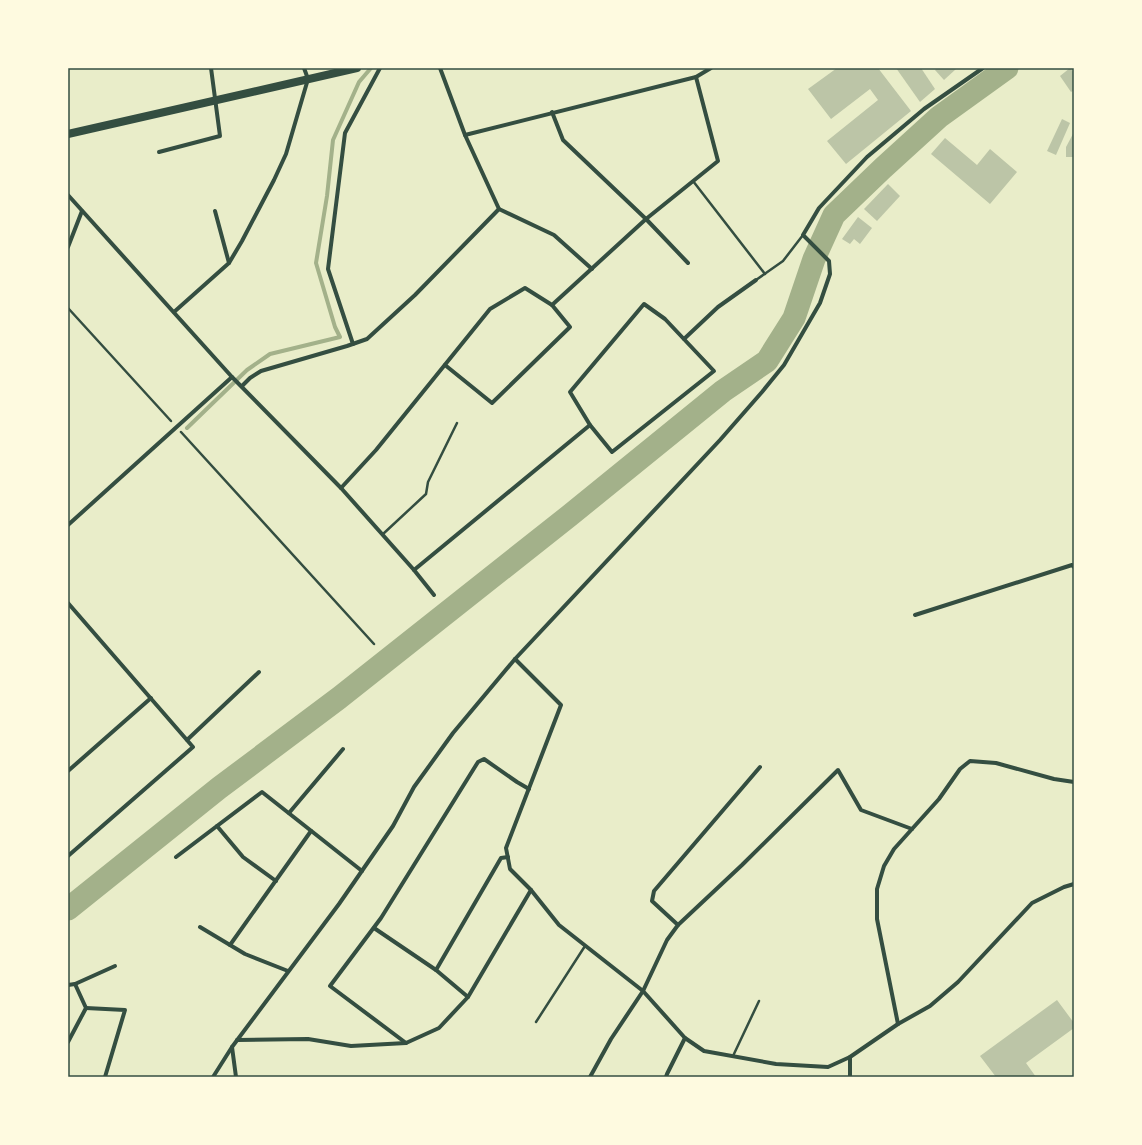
<svg xmlns="http://www.w3.org/2000/svg" width="1142" height="1145" font-family="'PT Sans Narrow',sans-serif">
<style>
.lines{fill:none;stroke-linecap:round;stroke-linejoin:round}
.stream{stroke:#a3b18a;stroke-width:4}
.river{stroke:#a3b18a;stroke-width:23}
.building{fill:#bcc5a7}
.path{stroke:#344e41;stroke-width:2.5}
.service{stroke:#344e41;stroke-width:2.5}
.minor{stroke:#344e41;stroke-width:4}
.secondary{stroke:#344e41;stroke-width:8}
.neatline{fill:none;stroke:#344e41;stroke-width:1.5}
</style>
<rect width="100%" height="100%" fill="#e9edc9"/>
<g class="lines">
<!-- stream -->
<path class="stream" d="M187,428l60,-58 23,-16 70,-17 -5,-10 -19,-64 11,-67 6,-56 26,-58 12,-14"/>
<!-- river -->
<path class="river" d="M68,909l151,-121 120,-90 230,-182 154,-125 44,-30 27,-43 20,-59 20,-44 49,-47 56,-51 68,-49"/>
</g>
<!-- building -->
<g class="building">
<path d="M837,68h41l33,43 -65,53 -19,-23 51,-41 -8,-11 -39,30 -23,-30z"/>
<path d="M896,68h25l14,21 -15,13z"/>
<path d="M937,68h19v1l-12,11 -9,-10z"/>
<path d="M1070,68l4,5v17l-3,2 -11,-16z"/>
<path d="M1062,119l8,4 -14,32 -9,-4z"/>
<path d="M1074,132v25h-8v-10z"/>
<path d="M945,138l32,27 13,-16 27,23 -27,32 -59,-50z"/>
<path d="M888,184l12,12 -23,25 -13,-12z"/>
<path d="M858,217l14,11 -12,16 -6,-5 -4,5 -8,-5z"/>
<path d="M1057,1000l17,23v5l-48,35 10,14h-40l-16,-21z"/>
</g>
<g class="lines">
<!-- path -->
<g class="path">
<path d="M68,308l103,113"/>
<path d="M181,432l193,212"/>
</g>
<!-- service -->
<g class="service">
<path d="M693,181l72,93"/>
<path d="M756,280l27,-19 20,-26"/>
<path d="M383,534l43,-40 2,-12 29,-59"/>
<path d="M536,1022l49,-76"/>
<path d="M733,1056l26,-55"/>
</g>
<!-- minor -->
<g class="minor">
<path d="M440,68l25,67 34,74 55,26 38,34"/>
<path d="M552,112l11,28 83,79 42,44"/>
<path d="M465,135l231,-58 15,-9"/>
<path d="M159,152l61,-16 -9,-68"/>
<path d="M68,195l164,182 109,111 73,82 20,25"/>
<path d="M68,247l14,-36"/>
<path d="M229,263l13,-22 32,-61 12,-26 22,-75 -4,-11"/>
<path d="M644,304l21,15 49,52 -102,81 -22,-27 -20,-33z"/>
<path d="M174,312l55,-49 -14,-52"/>
<path d="M684,339l34,-32 38,-27"/>
<path d="M353,344l-25,-75 17,-136 35,-65"/>
<path d="M445,365l47,38 78,-76 -18,-22"/>
<path d="M242,386l8,-8 11,-7 86,-25 20,-7 48,-44 84,-86"/>
<path d="M341,488l35,-38 114,-141 35,-21 27,17 94,-86 72,-58 -22,-84"/>
<path d="M68,525l164,-148"/>
<path d="M414,570l176,-145"/>
<path d="M68,603l125,144 -125,109"/>
<path d="M915,615l157,-50 2,2"/>
<path d="M515,659l46,46 -55,143 4,21 21,21 28,35 84,66 42,47 19,13 72,13 52,3 22,-10 48,-33 32,-18 28,-24 74,-79 32,-16 10,-3"/>
<path d="M187,740l72,-68"/>
<path d="M68,771l83,-73"/>
<path d="M289,813l54,-64"/>
<path d="M217,826l26,31 33,24"/>
<path d="M176,857l86,-65 100,79"/>
<path d="M678,925l64,-60 96,-95 23,40 51,19"/>
<path d="M200,927l45,27 43,17"/>
<path d="M374,928l62,42 32,27"/>
<path d="M230,945l81,-114"/>
<path d="M436,970l65,-112 7,-1"/>
<path d="M75,984l40,-18"/>
<path d="M68,985l7,-1 11,24 -18,34"/>
<path d="M86,1008l39,2 -20,67"/>
<path d="M898,1024l-21,-105v-30l7,-23 10,-17 45,-50 21,-30 10,-8 26,2 58,16 20,3"/>
<path d="M237,1040l71,-1 43,7 55,-3 33,-15 29,-31 63,-107"/>
<path d="M406,1043l-76,-57 51,-68 97,-156 6,-3 33,23 12,7"/>
<path d="M232,1047l4,30"/>
<path d="M213,1077l19,-30 107,-143 54,-78 21,-39 39,-54 62,-74 205,-219 42,-48 22,-27 36,-62 10,-29 -1,-13 -26,-26 16,-27 48,-51 57,-48 59,-41"/>
<path d="M590,1077l21,-38 32,-48 24,-51 11,-15 -26,-24 2,-10 106,-124"/>
<path d="M666,1077l1,-3 18,-36"/>
<path d="M850,1077v-20"/>
</g>
<!-- secondary -->
<path class="secondary" d="M68,134l289,-66"/>
</g>
<!-- border -->
<rect width="1142" height="1145" fill="none" stroke="#fefae0" stroke-width="138"/>
<rect x="69" y="69" width="1004" height="1007" class="neatline"/>
</svg>
